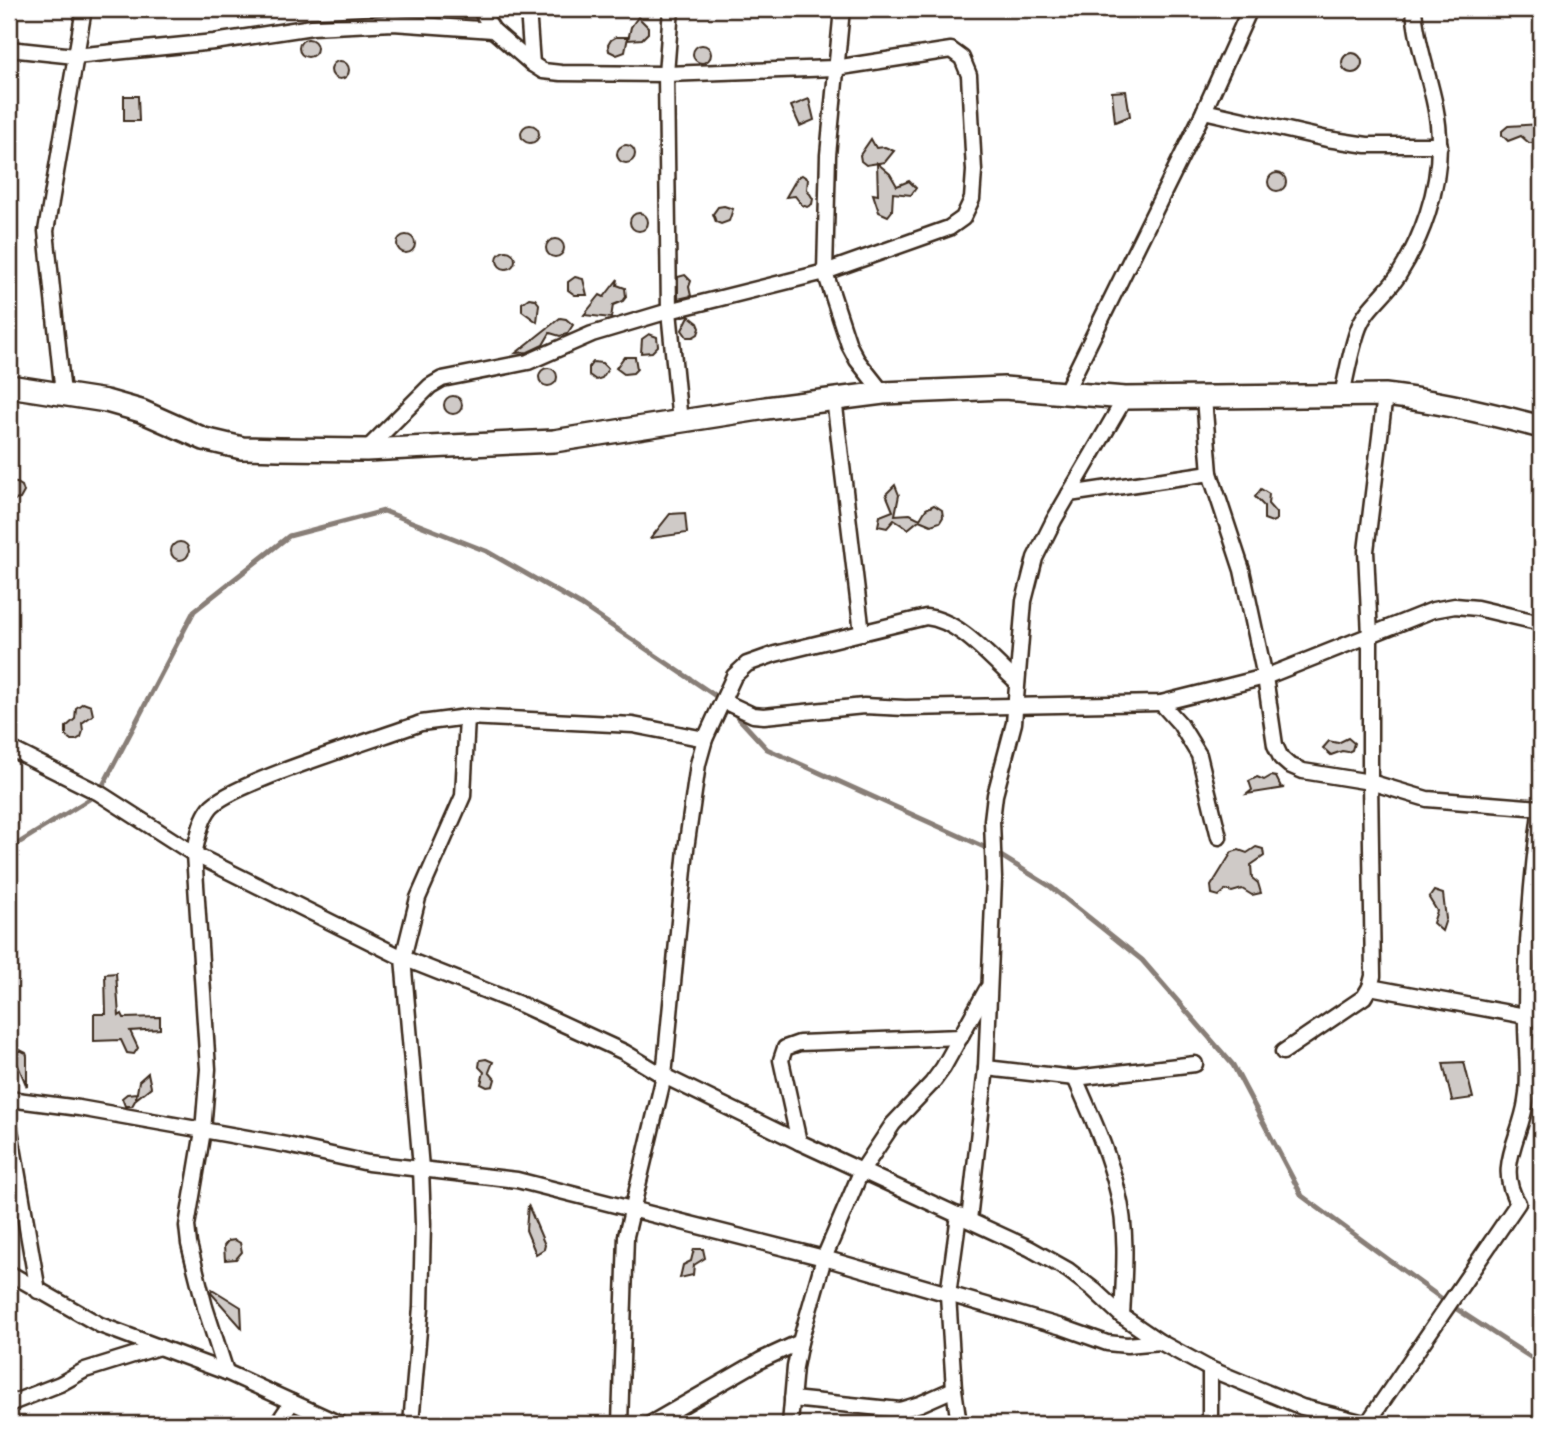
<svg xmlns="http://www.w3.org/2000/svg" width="1550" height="1433" font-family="Delius,sans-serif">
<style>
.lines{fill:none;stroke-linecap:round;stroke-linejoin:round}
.stream{stroke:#887e77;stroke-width:5}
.building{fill:#cfcac7;stroke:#3b2a1e;stroke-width:2}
.street-casing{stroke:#3b2a1e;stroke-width:19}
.secondary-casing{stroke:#3b2a1e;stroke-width:26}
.street{stroke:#fff;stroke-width:14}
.secondary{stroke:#fff;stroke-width:21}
</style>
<rect width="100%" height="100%" fill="#fff"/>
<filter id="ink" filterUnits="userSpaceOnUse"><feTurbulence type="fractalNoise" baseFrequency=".0143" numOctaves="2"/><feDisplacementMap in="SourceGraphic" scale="14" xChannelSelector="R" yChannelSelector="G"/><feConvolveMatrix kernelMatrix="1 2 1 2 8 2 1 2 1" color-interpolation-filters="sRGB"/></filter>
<g filter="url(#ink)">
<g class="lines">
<!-- stream -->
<g class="stream">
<path d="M732,711l35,38 226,102 58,36 91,73 91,105 69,131 147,108 92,60"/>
<path d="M9,849l90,-56 95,-182 95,-75 95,-25 102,40 95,54 139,94"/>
</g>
</g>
<!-- building -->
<g class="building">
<path d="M638,17l10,10v6l-6,6 -14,1 3,-13z"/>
<path d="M616,37h12l-3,15 -8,3 -8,-4 -1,-6 3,-5z"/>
<circle cx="308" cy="48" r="9"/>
<circle cx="702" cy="54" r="9"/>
<circle cx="1352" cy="63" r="10"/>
<circle cx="340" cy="70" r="9"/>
<path d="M1126,91l4,25 -15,6 -3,-30z"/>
<path d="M124,96h14l1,25h-15z"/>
<path d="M809,99l5,21 -14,6 -9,-20z"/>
<path d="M1541,124v12l-6,7h-6l-8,-7 -13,5 -6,-6v-4l6,-5z"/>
<circle cx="530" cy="134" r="9"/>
<path d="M871,139l5,9 9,-1 9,4 -9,11 -19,3 -5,-4 -1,-6z"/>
<circle cx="626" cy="154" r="9"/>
<path d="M877,163l13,11 7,12 12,-5 7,7 -5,7 -18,-2 -1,18 -4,5 -9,-4 -6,-18 5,1z"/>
<circle cx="1277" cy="182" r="9"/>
<path d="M802,175l6,4 -1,10 6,10 -1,5 -5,3 -5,-2 -7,-9 -9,1 11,-19z"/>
<path d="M724,206l9,3 -4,12 -8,3 -5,-2 -3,-8 5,-7z"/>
<circle cx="639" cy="222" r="9"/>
<circle cx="406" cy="244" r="9"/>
<circle cx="555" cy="248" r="9"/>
<circle cx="506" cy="260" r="9"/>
<path d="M685,275l6,6 -2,6 2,9 -13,3v-22z"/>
<path d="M575,277l8,2 4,16h-12l-7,-5v-8z"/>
<path d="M618,279l-1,6 8,3 1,9 -3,4 -10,4 -2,13 -27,-3 16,-20 4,2z"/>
<path d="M529,298l6,1 4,5 -2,18 -15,-11v-8z"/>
<path d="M689,316l9,7 2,5 -2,6 -5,3h-6l-5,-7z"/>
<path d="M560,318l6,1 7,6 -6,9 -7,2 -10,-3 -7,12 -15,7 -12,1z"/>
<path d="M649,334l8,3 1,9 -6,6 -11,1 1,-14z"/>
<path d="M624,357h11l2,12 -4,4 -9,1 -8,-6z"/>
<path d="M593,362l9,1 6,6 -6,9 -6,2 -7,-5v-8z"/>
<circle cx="548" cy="377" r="9"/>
<circle cx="453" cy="405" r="9"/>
<path d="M9,482l8,1 5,3 2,6 -4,7 -11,2z"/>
<path d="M895,485l4,10 -4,20 15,-1 10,5 6,-10 8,-4 8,5 1,7 -3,5 -9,3 -12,-5 -11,9 -14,-9 -7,8 -9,-2 2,-10 13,-5 -7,-17z"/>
<path d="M1261,489l8,5 -1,10 8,9v7l-4,2 -8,-3v-13l-9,-9z"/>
<path d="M685,513l2,20 -36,5 19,-24z"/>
<circle cx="180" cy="551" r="9"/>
<path d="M83,703l8,3 2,9 -11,8 1,8 -2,6 -5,3h-5l-5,-4v-9l9,-8 1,-11z"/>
<path d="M1348,738l6,5 -2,7 -4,2 -6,-1 -11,4 -8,-7 6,-7 9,2z"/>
<path d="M1257,777l7,3 7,-4 5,1 5,10 4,1 -38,6 5,-4 -3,-9z"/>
<path d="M1256,847l7,2 1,7 -13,9 1,13 6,5 3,10 -9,2 -10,-6 -10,3 -6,-2 -7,6 -7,-2 -1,-8 21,-34 7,-2 8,3z"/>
<path d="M1434,891l9,3 3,25 -4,12 -9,-8 4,-12 -8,-13z"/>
<path d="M116,973l3,43 3,-2 2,4 36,-1v12l-30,2 8,17 -4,6 -7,-1 -6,-13 -27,1v-27h12l-1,-40z"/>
<path d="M20,1050l6,3 1,3v31l-13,-31z"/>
<path d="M486,1059l7,3 -4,10 6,7 -2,7 -6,1 -6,-3 3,-12 -5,-5 1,-7z"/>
<path d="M1464,1062l9,36 -21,3 -9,-38z"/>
<path d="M148,1073l3,14 -15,12 -4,7h-7l-3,-8 5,-4 9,-1v5l3,-17z"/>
<path d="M528,1205l17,40 -1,4 -8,5 -10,-24z"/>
<path d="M235,1240l5,3 2,9 -6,7 -11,1 -1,-14 4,-5z"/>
<path d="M694,1249h9l2,9 -11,7 -1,10 -13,3 3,-13 8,-4z"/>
<path d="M212,1289l29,18 1,21 -31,-35z"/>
</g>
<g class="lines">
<defs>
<g id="street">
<path d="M528,9l4,55"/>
<path d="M671,9l-5,65 3,237 11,111"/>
<path d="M842,9l-14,146 -3,117 24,73 8,15 26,33"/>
<path d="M9,49l66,7 139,-14 98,-15 81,-4 100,7"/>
<path d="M1204,111l123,28 40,6h73"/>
<path d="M1065,393l139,-282 46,-102"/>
<path d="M63,394l-17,-163 38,-222"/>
<path d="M1342,395c5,-22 9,-47 17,-68 7,-19 27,-33 39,-51 24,-38 41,-85 41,-131 1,-47 -22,-90 -25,-136"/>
<path d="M834,398l28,235"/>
<path d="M1204,398l6,75 32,97 23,107 10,68 6,13 8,7 14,6 67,11 57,17 114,9"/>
<path d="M366,450l64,-64 12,-7 86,-17 64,-28 77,-23 156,-39 124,-44 14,-10 9,-19 2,-28 -5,-96 -7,-17 -11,-8 -116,18 -169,6 -105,-1 -18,-2 -11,-7 -39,-34 -13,-21"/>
<path d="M1069,494l141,-21"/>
<path d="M723,701l30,14 11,1 100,-10 41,2 256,-5 104,-26 168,-67 22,-4 22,2 64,15"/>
<path d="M1161,703l19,21 19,31 20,82"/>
<path d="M9,748l90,45 95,61 209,104 119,47 102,47 40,24 135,66 230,106 39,22 26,20 28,26 38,26 50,27 92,38 66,17"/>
<path d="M1370,987l171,32"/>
<path d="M1283,1052l81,-55 6,-10 3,-11 -3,-194v-146l-4,-85 19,-156"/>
<path d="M986,1068l89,10 120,-14"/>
<path d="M1075,1078c16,37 34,75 43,115 10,40 6,82 4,123"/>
<path d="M9,1099l70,9 208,37 81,18 149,17 307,78 238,69 45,16 20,2 33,-3"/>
<path d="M9,1124l29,167"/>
<path d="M799,1142l-18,-82 4,-12 14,-5 162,-6"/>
<path d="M959,1215l-11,80 6,94 5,35"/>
<path d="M969,1220l17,-152 8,-189 -2,-59 3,-25 19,-72 10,-122 11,-43 19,-38 71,-122"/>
<path d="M9,1273l91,52 126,47 114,52"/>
<path d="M226,1372l-21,-65 -16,-63 -2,-18 16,-95 5,-62 -14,-215c4,-15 6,-33 16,-46 18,-24 173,-71 211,-85l46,-6 166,8 72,14"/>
<path d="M792,1399l108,11 20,-6 34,-15"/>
<path d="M9,1404l51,-20 25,-14 74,-23"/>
<path d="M277,1424l15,-22"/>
<path d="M411,1424l10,-117 2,-83 -2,-56 -18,-210 15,-60 45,-102 4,-79"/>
<path d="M620,1424l6,-188 38,-160 22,-227 12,-85 7,-25 29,-63 13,-12 28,-10 151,-37c34,3 66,43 91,65"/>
<path d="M650,1424l111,-64 39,-18 24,-84 37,-86 32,-48 39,-41 11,-15 44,-79"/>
<path d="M790,1424l5,-57 5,-25"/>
<path d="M1210,1424v-55"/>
<path d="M1367,1424l151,-221c-23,-35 3,-66 8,-102 5,-28 -1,-58 0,-87 0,-69 6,-140 15,-209"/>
</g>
<path id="secondary" d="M9,386l97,15 35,10 63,28 38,9 37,1 87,1 188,-9 212,-33 117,-15 121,-5 121,10 260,-3c53,6 104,18 156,32"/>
</defs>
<!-- street casing -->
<use href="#street" class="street-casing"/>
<!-- secondary casing -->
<use href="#secondary" class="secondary-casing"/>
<!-- street -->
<use href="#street" class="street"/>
<!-- secondary -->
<use href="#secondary" class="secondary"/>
</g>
</g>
<!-- margin -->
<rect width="1550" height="1433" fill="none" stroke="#fff" stroke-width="35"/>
<rect x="18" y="18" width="1515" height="1398" fill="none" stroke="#3b2a1e" stroke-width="2.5" filter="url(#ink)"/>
</svg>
